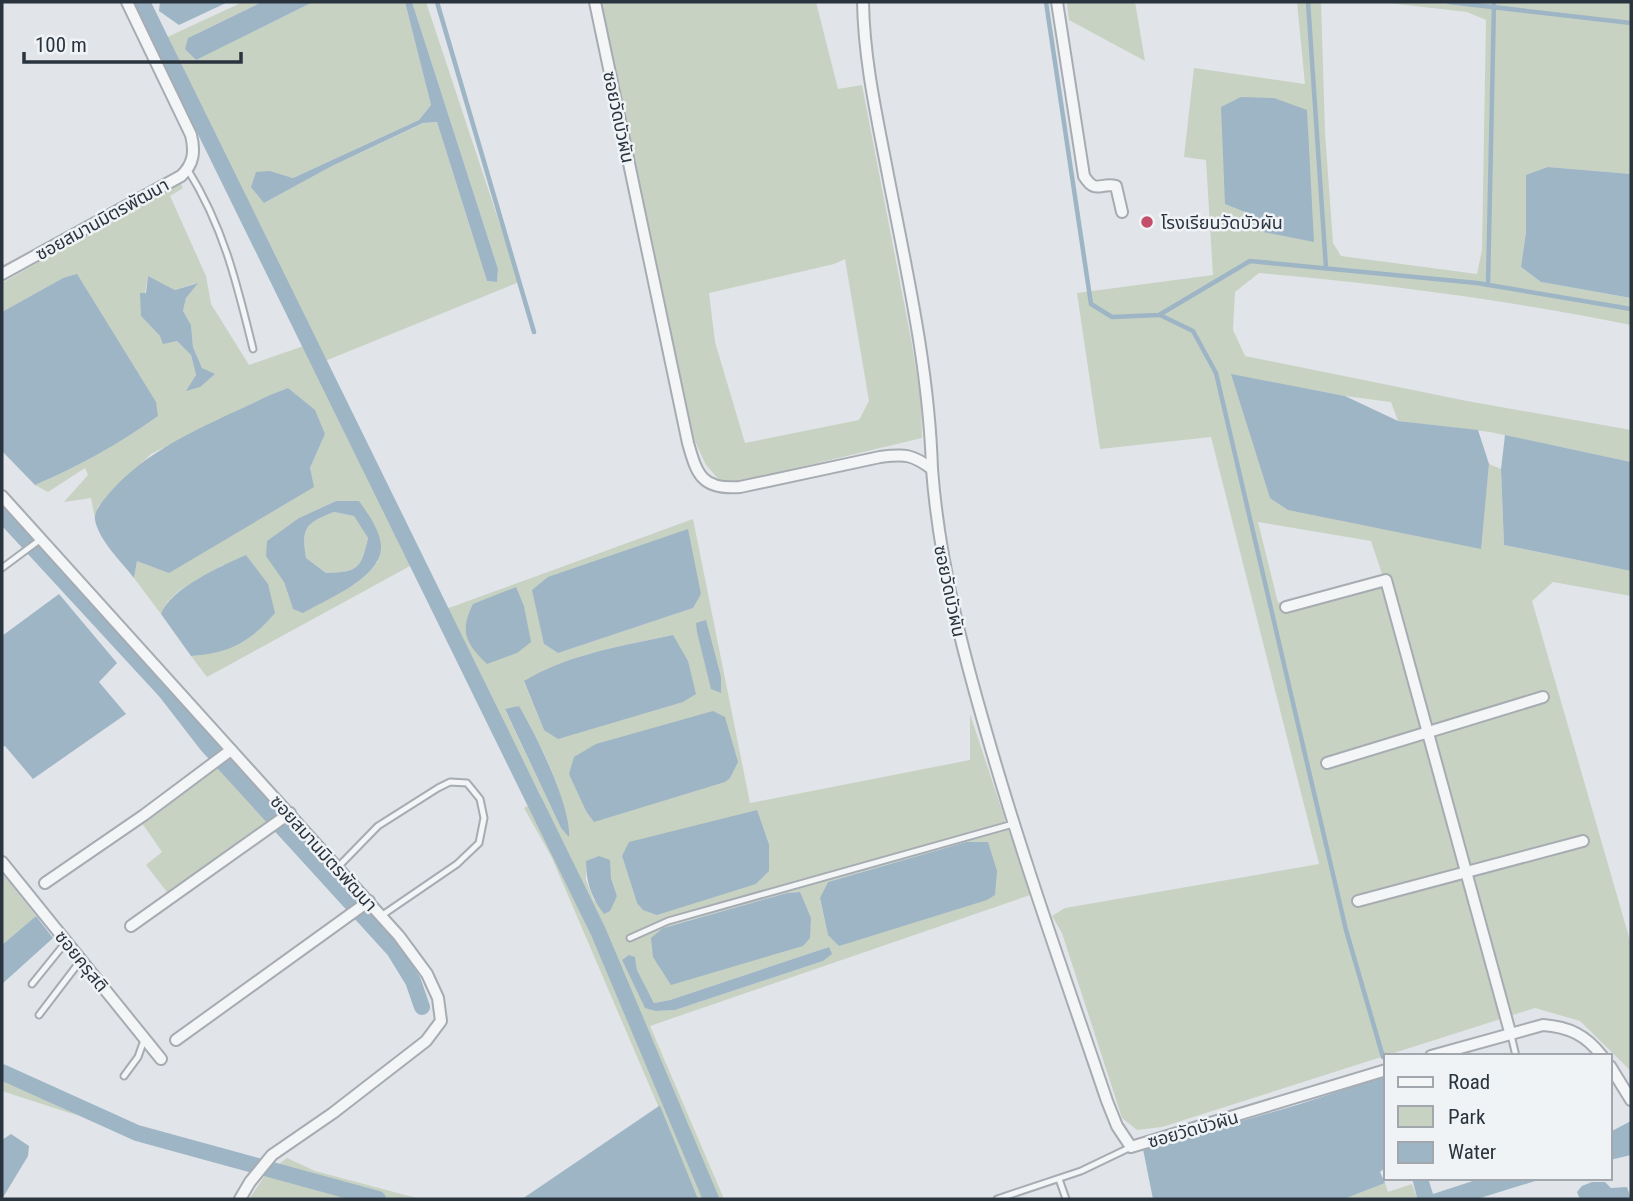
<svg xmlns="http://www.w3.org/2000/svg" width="1633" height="1201" font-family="'Roboto Condensed','Noto Sans Thai',sans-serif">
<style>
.green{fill:#c8d2c3;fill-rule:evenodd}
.water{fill:#9eb5c6;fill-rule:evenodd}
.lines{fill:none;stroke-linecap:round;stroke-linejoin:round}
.stream{stroke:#9eb5c6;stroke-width:4.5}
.canal{stroke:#9eb5c6;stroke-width:16}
.service-casing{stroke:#a6acb2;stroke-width:9}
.minor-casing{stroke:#a6acb2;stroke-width:14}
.service{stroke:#f3f5f7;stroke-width:5}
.minor{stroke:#f3f5f7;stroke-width:10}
.poi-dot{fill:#c44f6b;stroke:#f0f3f6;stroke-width:2.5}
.labels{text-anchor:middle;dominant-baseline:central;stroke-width:5;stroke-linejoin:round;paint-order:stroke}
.street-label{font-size:18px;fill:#2a343f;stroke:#f0f3f6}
.poi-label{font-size:18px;fill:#2a343f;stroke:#f0f3f6;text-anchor:start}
</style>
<rect width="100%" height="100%" fill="#e1e4e8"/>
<!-- green -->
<g class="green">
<path d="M243,2h19l-74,36 7,22 118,-58h92l26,103 -12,15 -126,58 -23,-7 -6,32 68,-37 92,-43 13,-1 50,159 10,1 1,-13 -86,-267h14l93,280 -194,79 96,199 -214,117 -16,-21 10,-1 22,-90c-19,12 -54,25 -62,49l-27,-36 3,-17 173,-93 15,-34 -37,-46 -18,7 -119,59 -53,52 -3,12 -4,-20 -27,4 24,-27 -3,-7 -37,24 -13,-7c44,-19 84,-41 123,-69l-95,-138 -61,34v-29l178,-101 3,6 -13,8 36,80 5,28 38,61 66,-23 -152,-303zM148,276l27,14 21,-7 -10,15 -3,13 8,14 2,22 9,21 -6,7 -5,-20 -14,-14 -17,-5 -19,-20zM336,501h23l19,61 -85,47 -9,-27 15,-64z"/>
<path d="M601,2h215l22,87 24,-4 49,254 10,61 1,38 -171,41 -30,3 -15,-17 -12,-26 -21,-89zM845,259l24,142 -10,19 -114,23 -30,-101 -6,-49 125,-29z"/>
<path d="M1067,2h68l10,59 -76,-41z"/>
<path d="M1297,2h24l4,131 8,110 8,13 136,18 5,-24 4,-230 -19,-8 -87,-10h251v172l-83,-7 -22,65 -5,35 20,15 90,16v27c-122,-25 -247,-41 -372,-52l-24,19 -2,38 12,26 222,45 164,29v32l-141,-30 -92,-11 -7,-19 -46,-6 -113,-21 248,174 9,-85 12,5 3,76 127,26v25l-78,-14 -21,19 99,343v127l-51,-50 -45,-13 -373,119 -25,3 -15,-12 -60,-185 -10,-17 13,-8 254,-44 -108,-427 -111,12 -23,-156 136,-18 -7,-115 -22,-3 10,-89 111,16zM1258,522l113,19 11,33 -104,29z"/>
<path d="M334,512l20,4 14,22c-7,31 -10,34 -42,35l-20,-15c-5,-31 0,-35 28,-46z"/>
<path d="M693,519l57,284 220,-43v-46l60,181 -380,131 74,173h-26l-146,-341 -28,-50 18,-10 -96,-189zM693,608l-135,45 -14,-9zM673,635l-129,95 -20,-48c45,-28 98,-36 149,-47zM519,706c22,37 46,87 50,130l-8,-8 -56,-118zM756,810l13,33v27l-13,14 -35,10 -84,9 -15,-47zM966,842l-138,93 -8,-36 8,-17zM586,861l25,17 6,18 -23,5 -8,-21zM799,892l11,26 -148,10 125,-35zM829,947l-6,14 -148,49 -19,1 -11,-4 -23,-47 13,-3 2,13 17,33 16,-3z"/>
<path d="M230,758l47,53 -3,7 -107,74 -21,-27 16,-13 -20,-29z"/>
<path d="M2,873l34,43 -34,29z"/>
<path d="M2,1078l77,38 -77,-25z"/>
<path d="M287,1158l28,13 105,28h-171l17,-25z"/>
<path d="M1385,1183l3,9 24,-8 5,13 -3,2h-70z"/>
</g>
<!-- water -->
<g class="water">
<path d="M160,2h68l-49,23 -20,-14z"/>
<path d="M262,2h51l-117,58 -11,-11 3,-11z"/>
<path d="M405,2h7l86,267 -1,13 -10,-1 -50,-159 -14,1 -91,43 -68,37 -13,-16 5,-15 14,-1 23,7 126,-58 12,-15z"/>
<path d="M1241,97l33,1 33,12 7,132 -51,-10 -10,-17 -28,-11 -4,-97z"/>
<path d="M1548,167l83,7v124l-90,-16 -20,-15 5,-35v-57z"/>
<path d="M77,274l79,128 2,14c-39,28 -79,50 -123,69l-33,-34v-139l61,-34z"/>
<path d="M148,276l27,14 23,-7 -12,15 -3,13 8,14 2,22 9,21 13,6 -15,13 -14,4 10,-16 -5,-20 -14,-14 -14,3 -3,-8 -19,-20 -1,-23h6z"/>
<path d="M1231,374l114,22 53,25 80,9 11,34 -8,85 -193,-39 -18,-12z"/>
<path d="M288,388l27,22 10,24 -15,34 4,19 -145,86 -32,-12 -3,17c-12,-16 -35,-37 -39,-58 -1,-9 6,-17 12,-24 41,-50 106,-73 163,-101z"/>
<path d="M1505,435l126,27v109l-127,-26 -3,-76z"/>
<path d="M336,501h23c9,13 20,27 22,44 2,32 -54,54 -78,68l-10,-4 -9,-27 -18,-26 1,-15 32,-23zM334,512l20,4 14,22c-7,31 -10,34 -42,35l-20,-15c-5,-31 0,-35 28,-46z"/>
<path d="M688,529l13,65 -8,14 -135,45 -14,-9 -12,-54 16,-13z"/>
<path d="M246,555l22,29 7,29c-25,29 -45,40 -84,43l-30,-42c8,-25 62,-49 85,-59z"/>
<path d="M516,587l8,19 7,36 -14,11 -30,11c-21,-20 -28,-32 -14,-60z"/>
<path d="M59,594l58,69 -18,19 27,32 -93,65 -28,-33 -3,1v-111z"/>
<path d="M706,620l15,57v16l-10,-4 -14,-57 -1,-9z"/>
<path d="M673,635l15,26 8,33 -13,8 -125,37 -14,-9 -20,-49c45,-27 98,-35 149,-46z"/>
<path d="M519,706c17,28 52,100 50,131l-8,-9 -56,-119z"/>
<path d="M713,711l12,6 13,45 -8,16 -5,4 -131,40 -8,-11 -17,-37 5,-17 22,-13z"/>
<path d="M757,810l12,34v27l-13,13 -99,31 -14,-5 -6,-7 -15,-47 7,-14z"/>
<path d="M966,842h22l9,29 -2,24 -8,5 -148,46 -11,-11 -8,-37 8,-16z"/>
<path d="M599,856l11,4 1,18 6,18 -7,15 -6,3c-13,-17 -18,-32 -18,-53z"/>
<path d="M800,892l11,26 -1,20 -7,8 -132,39 -18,-28 -2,-19 12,-10 124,-35z"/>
<path d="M36,916l17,22 -51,46v-39z"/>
<path d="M829,947l3,7 -9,7 -148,49 -19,1 -11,-3 -23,-48 7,-5 6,2 2,13 17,33 16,-3z"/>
<path d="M1386,1076v91l-6,5 5,11 -41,16h-191l-10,-50 154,-44z"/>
<path d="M660,1106l38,93h-176l137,-93z"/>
<path d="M1631,1121v34l-21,5v-28z"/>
<path d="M11,1134l18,12 -1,10 -26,43v-59z"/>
<path d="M1412,1178h16l5,16 49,-16h63l-68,21h-63l3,-2z"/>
<path d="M1592,1182h13l6,6 16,-1 4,12h-51l-3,-7 5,-6z"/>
</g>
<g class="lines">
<!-- stream -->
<g class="stream">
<path d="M437,2l97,330"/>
<path d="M1046,2l45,302 21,13 47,-2 91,-54 227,22 154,26"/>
<path d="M1308,2l18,266"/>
<path d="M1449,2l182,21"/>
<path d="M1488,285l6,-283"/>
<path d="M1160,315l33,16 23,42 130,557 37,127"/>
</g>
<!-- canal -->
<g class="canal">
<path d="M142,2l456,929 113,268"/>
<path d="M2,514l164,178 41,53 187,205 19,31 9,26"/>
<path d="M2,1072l135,61 241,66"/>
</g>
<defs>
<g id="service">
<path d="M188,170c36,58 49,114 65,179"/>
<path d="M2,568l39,-29"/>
<path d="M338,867l40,-41 60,-38 12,-6 17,1 13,16 4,19 -5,25 -22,21 -76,52"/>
<path d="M630,938l38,-17 345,-97"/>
<path d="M32,984l34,-42"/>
<path d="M39,1015l42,-55"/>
<path d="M1511,1035l5,21"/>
<path d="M124,1076l14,-19 6,-17"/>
<path d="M1059,1179l7,20"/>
<path d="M997,1199l84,-28 50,-24"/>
</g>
<g id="minor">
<path d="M595,2l93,441c9,32 14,47 52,44l140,-30c25,-3 32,-3 52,12 7,92 30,180 56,269 35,122 78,242 119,363l10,25 14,21 255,-77"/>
<path d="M863,2c1,59 14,115 25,173 19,98 41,194 44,294"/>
<path d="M1057,2l27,174c12,19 16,6 32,10l6,26"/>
<path d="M2,274l179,-98c13,-12 14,-25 10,-41l-64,-133"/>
<path d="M2,496l397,440 28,38 11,24 3,23 -15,20 -93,72 -61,42 -22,27 -10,17"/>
<path d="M1286,607l100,-27 124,452"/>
<path d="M1327,763l216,-66"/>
<path d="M2,862l159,197"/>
<path d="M45,883l99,-68 87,-65"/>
<path d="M1358,901l225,-60"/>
<path d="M131,926l159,-113"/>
<path d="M176,1040l193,-139"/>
<path d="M1431,1056l112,-31c26,2 43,10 59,31"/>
<path d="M1610,1066l21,34"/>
</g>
</defs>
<!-- service casing -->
<use href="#service" class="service-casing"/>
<!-- minor casing -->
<use href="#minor" class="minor-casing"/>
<!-- service -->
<use href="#service" class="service"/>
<!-- minor -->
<use href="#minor" class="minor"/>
</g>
<!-- markers -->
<circle class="poi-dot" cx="1147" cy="222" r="7"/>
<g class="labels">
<!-- street labels -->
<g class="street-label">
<text transform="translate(619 117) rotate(78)">ซอยวัดบัวผัน</text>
<text transform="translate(102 219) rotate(-29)">ซอยสมานมิตรพัฒนา</text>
<text transform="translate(950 591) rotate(78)">ซอยวัดบัวผัน</text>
<text transform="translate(324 853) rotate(48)">ซอยสมานมิตรพัฒนา</text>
<text transform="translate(82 961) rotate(51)">ซอยครุสติ</text>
<text transform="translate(1193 1129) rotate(-16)">ซอยวัดบัวผัน</text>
</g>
<!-- poi labels -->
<g class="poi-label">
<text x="1161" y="222">โรงเรียนวัดบัวผัน</text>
</g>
</g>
<!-- border -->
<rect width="1633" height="1201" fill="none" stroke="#2a343f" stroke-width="7"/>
<!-- legend -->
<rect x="1384" y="1054" width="228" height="126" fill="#f0f3f6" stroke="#a1a7ad" stroke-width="2"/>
<rect x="1398" y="1077" width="35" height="10" fill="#f3f5f7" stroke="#a1a7ad" stroke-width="2"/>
<text x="1448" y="1089" font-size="21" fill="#2a343f">Road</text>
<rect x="1398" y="1106" width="35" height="21" fill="#c8d2c3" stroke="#a1a7ad" stroke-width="2"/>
<text x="1448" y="1124" font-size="21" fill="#2a343f">Park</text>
<rect x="1398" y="1142" width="35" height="21" fill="#9eb5c6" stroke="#a1a7ad" stroke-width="2"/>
<text x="1448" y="1159" font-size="21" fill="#2a343f">Water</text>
<!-- scale -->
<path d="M24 52v10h217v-10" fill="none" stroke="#2a343f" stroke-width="3.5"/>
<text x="35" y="52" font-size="21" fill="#2a343f" stroke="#f0f3f6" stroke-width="5" paint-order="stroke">100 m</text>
</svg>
